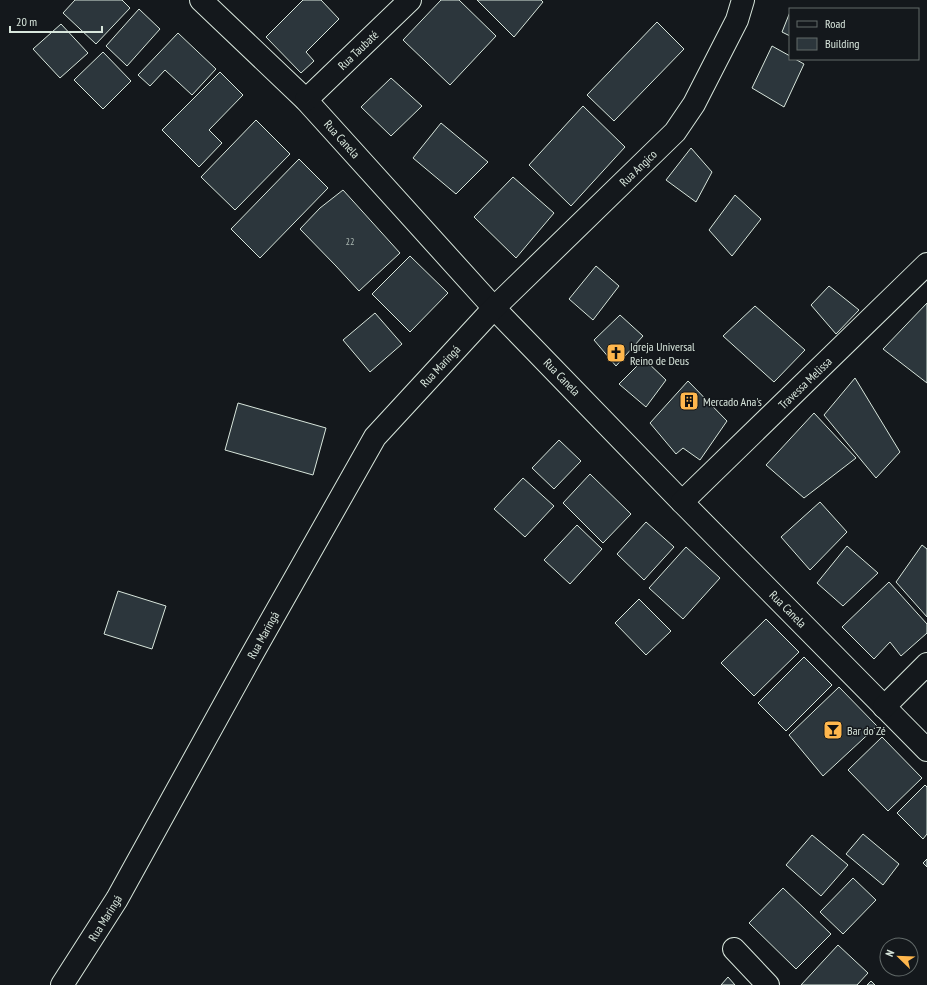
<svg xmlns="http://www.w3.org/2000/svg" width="927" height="985" font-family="'PT Sans Narrow',sans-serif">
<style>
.building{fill:#2c363c;stroke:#d8e6dc}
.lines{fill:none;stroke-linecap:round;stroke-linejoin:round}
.minor-casing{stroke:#d8e6dc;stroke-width:24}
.minor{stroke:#14181c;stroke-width:22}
.labels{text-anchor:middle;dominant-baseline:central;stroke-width:3;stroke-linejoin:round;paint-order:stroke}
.number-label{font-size:10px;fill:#adbab4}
.street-label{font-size:12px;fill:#d8e6dc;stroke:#14181c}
.poi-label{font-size:12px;fill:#d8e6dc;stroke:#14181c;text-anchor:start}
</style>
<rect width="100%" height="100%" fill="#14181c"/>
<!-- building -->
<g class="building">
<path d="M75,0h47l8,8 -34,36 -33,-31z"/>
<path d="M303,0h18l18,19 -33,33 8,9 -13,12 -35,-36z"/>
<path d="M441,0h18l37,36 -46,49 -47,-45z"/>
<path d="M477,0h64l2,2 -29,35z"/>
<path d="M139,9l21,20 -33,37 -21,-20z"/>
<path d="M790,12v24l-8,-4z"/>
<path d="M657,22l27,27 -70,72 -27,-26z"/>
<path d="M61,24l27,29 -28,25 -27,-29z"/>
<path d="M178,33l38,36 -24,26 -27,-25 -15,16 -12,-11z"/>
<path d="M772,46l18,10v3h5l9,5 -20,43 -32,-19z"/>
<path d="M103,52l28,29 -28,28 -29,-29z"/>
<path d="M220,72l23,23 -34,35 13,13 -23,24 -37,-37z"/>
<path d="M391,78l31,28 -31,30 -30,-29z"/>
<path d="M583,106l42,41 -54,59 -42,-41z"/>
<path d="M256,120l34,34 -55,56 -34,-33z"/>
<path d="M441,123l47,39 -32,32 -43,-36z"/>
<path d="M691,148l21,24 -16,30 -30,-22z"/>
<path d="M299,159l29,29 -68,70 -29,-29z"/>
<path d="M513,177l41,36 -38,45 -42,-41z"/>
<path d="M343,190l57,63 -41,38 -23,-25 -36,-37 20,-21z"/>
<path d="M735,195l26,24 -29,37 -23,-26z"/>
<path d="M410,256l38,37 -38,39 -38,-38z"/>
<path d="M596,266l23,20 -26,34 -24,-21z"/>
<path d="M829,286l30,24 -23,24 -25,-29z"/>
<path d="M927,303v80l-44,-34z"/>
<path d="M755,306l50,44 -31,32 -51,-46z"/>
<path d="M375,313l27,31 -32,28 -27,-32z"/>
<path d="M620,315l23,21 -27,30 -22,-26z"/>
<path d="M644,359l22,21 -20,27 -27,-23z"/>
<path d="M855,378l45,74 -24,26 -52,-63z"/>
<path d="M688,381l39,40 -27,39 -17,-12 -7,6 -26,-31z"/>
<path d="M238,403l88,25 -13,47 -88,-25z"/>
<path d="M814,413l42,45 -52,40 -38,-33z"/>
<path d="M559,440l22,21 -27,28 -22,-21z"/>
<path d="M590,474l41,40 -28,29 -40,-40z"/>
<path d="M523,478l31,28 -29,31 -31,-28z"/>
<path d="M820,502l27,30 -37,38 -29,-33z"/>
<path d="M646,522l28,25 -30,33 -27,-26z"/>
<path d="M577,525l25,24 -32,35 -26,-24z"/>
<path d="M922,545l5,4v68l-31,-35z"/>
<path d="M847,546l31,27 -35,33 -26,-23z"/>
<path d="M686,547l34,31 -37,41 -34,-31z"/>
<path d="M889,582l38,42v9l-26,23 -11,-14 -16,17 -32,-32z"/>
<path d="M118,591l48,15 -14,43 -48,-15z"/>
<path d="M639,599l32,32 -25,24 -31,-32z"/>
<path d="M766,619l33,33 -45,44 -33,-33z"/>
<path d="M804,657l28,28 -46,46 -28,-28z"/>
<path d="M839,687l38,39 -54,50 -34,-41z"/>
<path d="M882,737l40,41 -34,33 -40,-41z"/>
<path d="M925,785l2,2v47l-4,5 -26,-26z"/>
<path d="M863,834l36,30 -16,21 -37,-31z"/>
<path d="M812,835l36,30 -27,31 -35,-31z"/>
<path d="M927,859v8l-4,-4z"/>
<path d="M853,878l23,22 -33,34 -23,-22z"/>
<path d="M783,888l48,46 -35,35 -47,-46z"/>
<path d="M838,945l30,28 -11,12h-56z"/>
<path d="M728,977l7,8h-14z"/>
<path d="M871,981l4,4h-8z"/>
</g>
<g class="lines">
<defs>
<g id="minor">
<path d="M201,0l105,100 188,208 188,194 245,248"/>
<path d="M306,100l104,-100"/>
<path d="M682,502l245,-238"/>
<path d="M884,707l43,-43"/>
<path d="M734,949l34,36"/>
<path d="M62,985l55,-86 133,-241 125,-221 119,-129 181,-176 19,-28 43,-84 6,-20"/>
</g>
</defs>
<!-- minor casing -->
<use href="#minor" class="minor-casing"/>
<!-- minor -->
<use href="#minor" class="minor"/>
</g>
<!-- icons -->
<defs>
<symbol id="church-square" viewBox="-11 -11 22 22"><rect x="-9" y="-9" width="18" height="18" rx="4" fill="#ffb74d" stroke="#14181c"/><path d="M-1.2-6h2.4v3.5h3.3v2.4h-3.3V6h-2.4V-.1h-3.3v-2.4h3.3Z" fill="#111"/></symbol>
<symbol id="building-square" viewBox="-11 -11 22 22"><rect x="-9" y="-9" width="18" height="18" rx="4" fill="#ffb74d" stroke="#14181c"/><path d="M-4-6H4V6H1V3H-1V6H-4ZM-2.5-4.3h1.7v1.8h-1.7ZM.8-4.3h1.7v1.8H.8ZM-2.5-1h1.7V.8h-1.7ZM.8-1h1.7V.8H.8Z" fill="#111"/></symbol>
<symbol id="bar-square" viewBox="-11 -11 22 22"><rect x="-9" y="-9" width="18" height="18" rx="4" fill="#ffb74d" stroke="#14181c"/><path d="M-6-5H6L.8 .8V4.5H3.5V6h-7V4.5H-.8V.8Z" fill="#111"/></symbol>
</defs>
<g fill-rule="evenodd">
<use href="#church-square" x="605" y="342" width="22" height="22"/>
<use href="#building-square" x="678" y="390" width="22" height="22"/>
<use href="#bar-square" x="822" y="719" width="22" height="22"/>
</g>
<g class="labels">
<!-- number labels -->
<g class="number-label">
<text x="350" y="241">22</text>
</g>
<!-- street labels -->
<g class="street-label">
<text transform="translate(358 50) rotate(-44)">Rua Taubaté</text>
<text transform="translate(342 139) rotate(48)">Rua Canela</text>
<text transform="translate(638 168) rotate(-44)">Rua Angico</text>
<text transform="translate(440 366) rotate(-47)">Rua Maringá</text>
<text transform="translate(562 377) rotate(46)">Rua Canela</text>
<text transform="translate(805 383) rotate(-44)">Travessa Melissa</text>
<text transform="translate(788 609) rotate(45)">Rua Canela</text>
<text transform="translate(263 635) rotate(-61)">Rua Maringá</text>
<text transform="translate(105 918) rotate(-58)">Rua Maringá</text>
</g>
<!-- poi labels -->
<g class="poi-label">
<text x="630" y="346">Igreja Universal<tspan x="630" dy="14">Reino de Deus</tspan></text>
<text x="703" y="401">Mercado Ana's</text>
<text x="847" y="730">Bar do Zé</text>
</g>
</g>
<!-- legend -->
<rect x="789" y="8" width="130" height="52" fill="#14181c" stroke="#626a69"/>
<rect x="797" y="21" width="20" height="6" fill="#14181c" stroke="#626a69"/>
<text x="825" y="28" font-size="12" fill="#d8e6dc">Road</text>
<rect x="797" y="38" width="20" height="12" fill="#2c363c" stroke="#626a69"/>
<text x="825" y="48" font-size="12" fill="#d8e6dc">Building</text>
<!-- north arrow -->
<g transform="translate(899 957) rotate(293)"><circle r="19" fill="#14181c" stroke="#626a69"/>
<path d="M0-3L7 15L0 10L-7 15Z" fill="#ffb74d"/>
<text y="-6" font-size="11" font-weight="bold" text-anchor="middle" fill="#d8e6dc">N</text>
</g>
<!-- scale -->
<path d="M10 26v6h92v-6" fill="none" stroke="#d8e6dc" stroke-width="2"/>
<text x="16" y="26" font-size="12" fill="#d8e6dc" stroke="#14181c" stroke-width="3" paint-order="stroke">20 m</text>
</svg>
